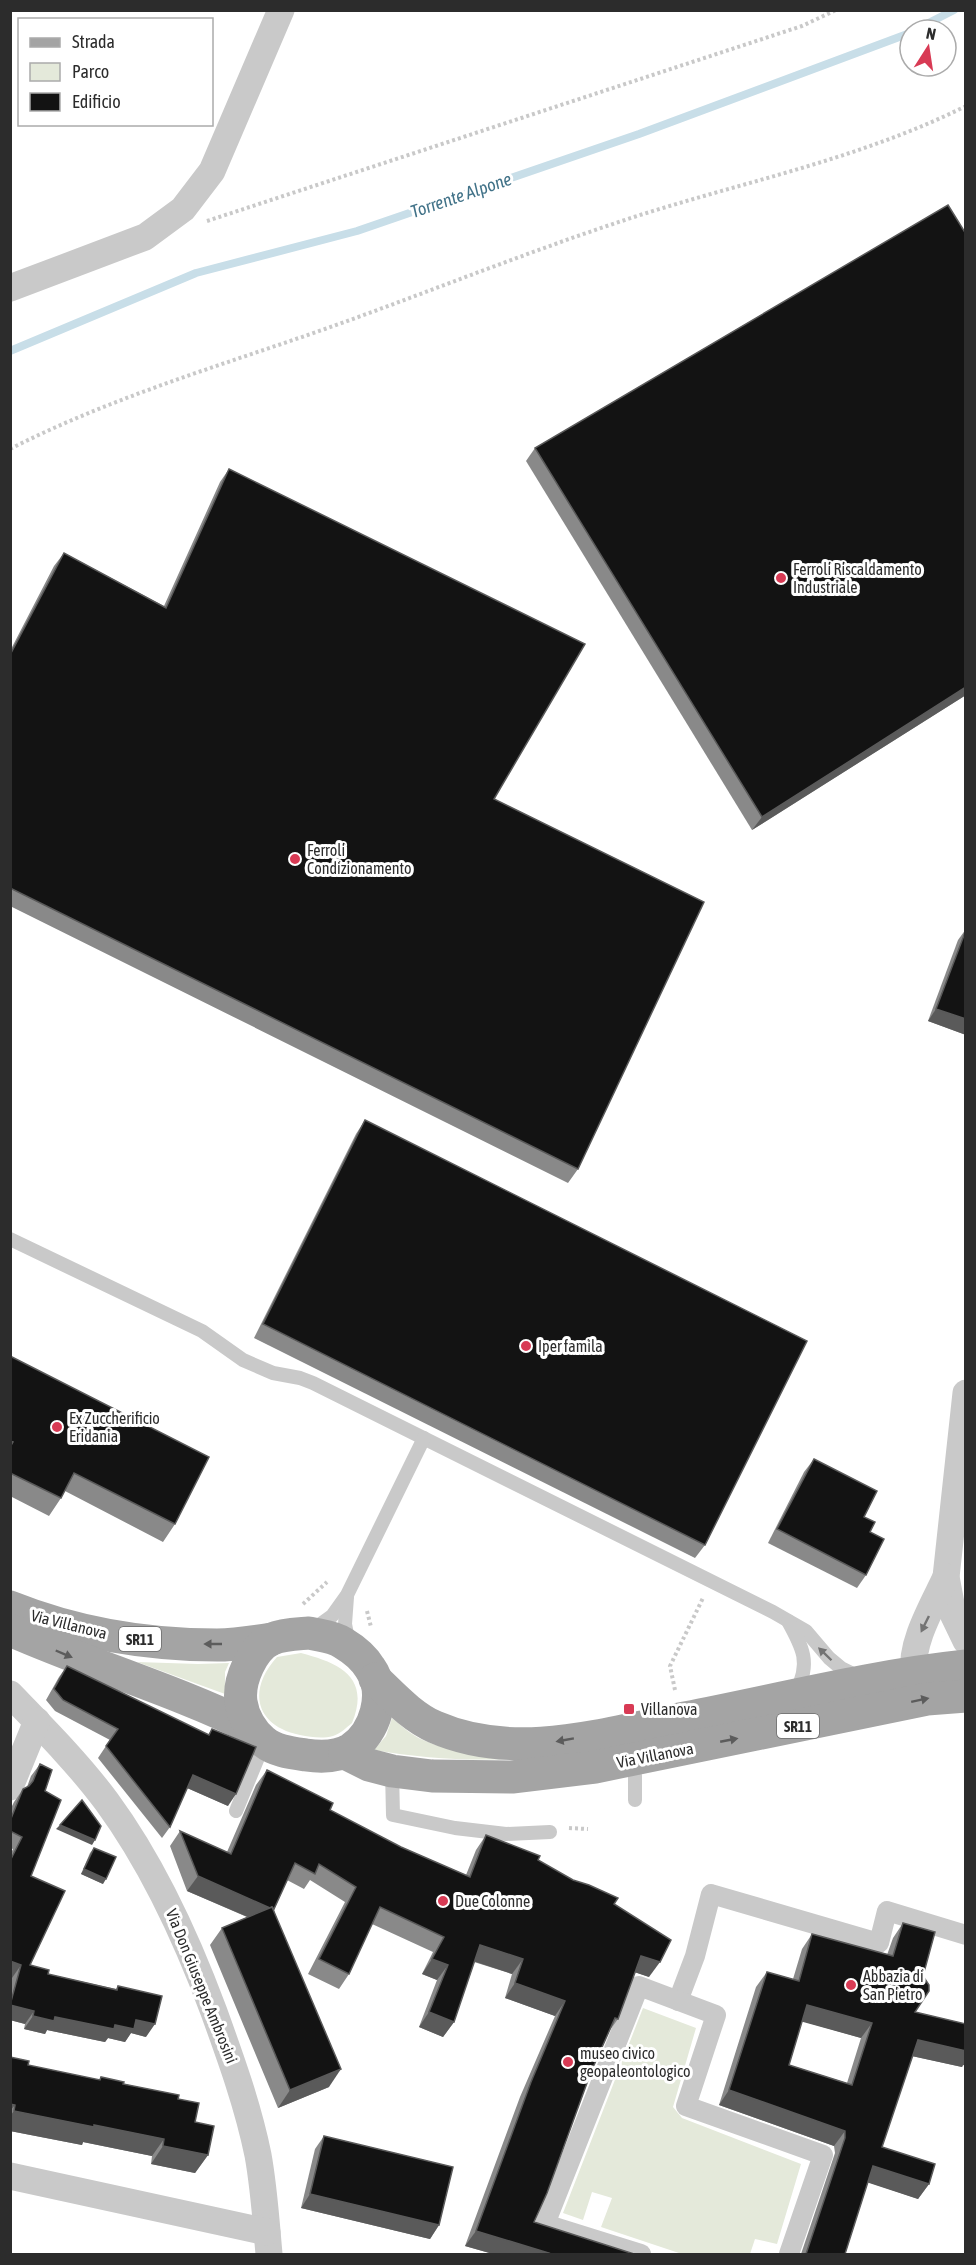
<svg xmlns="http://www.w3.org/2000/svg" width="976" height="2265" font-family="'Asap Condensed',sans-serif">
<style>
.green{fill:#e4e9da}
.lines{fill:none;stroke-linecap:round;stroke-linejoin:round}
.stream{stroke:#c8dee8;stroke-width:8}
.path{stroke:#c9c9c9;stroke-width:4;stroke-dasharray:3 3;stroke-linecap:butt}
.service{stroke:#c9c9c9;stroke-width:14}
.pedestrian{stroke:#c9c9c9;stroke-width:20}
.minor{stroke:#c9c9c9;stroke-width:27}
.primary{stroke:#a4a4a4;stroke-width:33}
.wall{fill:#898989;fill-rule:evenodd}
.shaded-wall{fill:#5a5a5a}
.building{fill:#131313;stroke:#5a5a5a;stroke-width:1.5;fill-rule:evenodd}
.oneway{fill:#737373}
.oneway2{fill:#5c5c5c}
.poi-dot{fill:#d83a54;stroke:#fff;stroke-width:2}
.labels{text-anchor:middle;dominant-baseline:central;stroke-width:6;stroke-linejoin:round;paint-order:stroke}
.shield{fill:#fff;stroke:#6b6b6b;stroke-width:1.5}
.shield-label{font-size:15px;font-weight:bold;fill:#2c2c2c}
.poi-label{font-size:16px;fill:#2c2c2c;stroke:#fff;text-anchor:start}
.street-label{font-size:16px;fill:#2c2c2c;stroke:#fff}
.water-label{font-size:18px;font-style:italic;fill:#417288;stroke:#fff}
</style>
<rect width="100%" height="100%" fill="#fff"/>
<!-- green -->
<g class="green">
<path d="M301,1653c38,10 70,24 51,70 -6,5 -12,11 -19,13 -11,3 -22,1 -33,-1 -45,-9 -53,-45 -23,-78z"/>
<path d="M137,1662l61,2 31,-1 -4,9v22z"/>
<path d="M392,1718c10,8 19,17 31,22 26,12 59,14 88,19 -47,2 -91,-1 -137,-9l12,-14z"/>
<path d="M643,2008l53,20 -23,79 9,11 119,46 -24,80 -22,-5 -5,15h-68l-81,-27 11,-29 -20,-6 -9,28 -20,-7z"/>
</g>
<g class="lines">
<!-- stream -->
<g class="stream">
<path d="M915,30l39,-20"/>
<path d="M10,351l186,-78 161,-42 282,-97 271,-101"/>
</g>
<!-- path -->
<g class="path">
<path d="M207,221l595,-195 34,-16"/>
<path d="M10,449c100,-51 209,-83 315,-120 104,-37 207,-79 312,-113 110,-35 225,-58 329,-110"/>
<path d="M303,1604l24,-22"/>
<path d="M367,1611l4,16"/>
<path d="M675,1690l-5,-24 33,-68"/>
<path d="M569,1828l19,1"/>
</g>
<!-- service -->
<g class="service">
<path d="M10,1239l192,92 41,29 30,13 27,5 13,5 460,229 33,19 23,27 12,10 18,9"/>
<path d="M347,1597l-2,27 4,20"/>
<path d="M788,1621c15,27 23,42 8,71"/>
<path d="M314,1629l18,-13 15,-21 77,-157"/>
<path d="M631,1760l4,16v24"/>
<path d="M392,1771l1,44 62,13 51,6 44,-2"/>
<path d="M236,1811l28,-68"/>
</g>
<!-- pedestrian -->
<g class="pedestrian">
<path d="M678,2001l17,-45 16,-62 168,49 8,-32 79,24"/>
<path d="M641,2254l-96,-30 94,-238 77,29 -30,91 137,49 -34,99"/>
</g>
<!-- minor -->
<g class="minor">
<path d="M10,288l135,-51 38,-28 29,-38 69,-161"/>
<path d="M966,1393l-20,184 7,37 13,27"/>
<path d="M914,1673c-4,-30 19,-68 32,-96"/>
<path d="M10,1694c34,35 68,69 97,108 47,64 80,137 107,210 17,47 34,94 44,143 6,33 8,66 11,99"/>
<path d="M10,1787l27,-66"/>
<path d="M10,2176l257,56"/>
</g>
<!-- primary -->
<g class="primary">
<path d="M10,1607c65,26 138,38 207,38 18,0 37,-3 55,-6"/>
<path d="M10,1630c79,35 162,59 240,97"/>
<path d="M309,1633c12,3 23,3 34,10 10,6 21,15 27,25 18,25 5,65 -19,81 -13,8 -31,8 -45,6 -14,-2 -32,-4 -43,-14 -11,-9 -20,-24 -22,-39 -3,-21 11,-54 31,-63 11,-5 25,-5 37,-6z"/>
<path d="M375,1679c19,18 37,38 60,48 80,35 169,7 250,-9 93,-18 186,-42 281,-52"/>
<path d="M345,1753l24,12 23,6 40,5 80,1 83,-10 332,-68 39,-3"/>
</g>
</g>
<!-- wall -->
<g class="wall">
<path d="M966,234v461l-214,135 -226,-369 9,-13z"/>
<path d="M229,469l265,330 84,370 -10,14 -558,-277v-255l44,-85 10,-13 100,53 56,-124z"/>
<path d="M966,929v106l-38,-14 30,-81z"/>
<path d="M365,1120l340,425 -10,13 -441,-220 102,-204z"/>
<path d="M10,1356l165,168 -12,18 -98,-51 -4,7 -12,18 -39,-20z"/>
<path d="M814,1459l50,58 6,15 -4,43 -9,13 -89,-45 36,-71z"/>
<path d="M67,1666l141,69 4,-6 16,77 -41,-18 -17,39 -8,11 -64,-80 12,-18 -55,-29 -9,-11 13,-23z"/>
<path d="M40,1764l5,27 -14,85 -1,89 18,9 68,15 2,-3 28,51 -15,-4 -6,9 -17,-4 -3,4 -58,-12 -2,4 -21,-5 1,-5 -15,-4v-35l2,-7 -2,-1v-122l3,-6 -3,-1v-38l4,-8 9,-13 4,-2 4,-11z"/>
<path d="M267,1770l63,40 71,37 65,28 10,-25 10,-15 52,25 76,44 35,73 -14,-5 -17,47 -8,11 -19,42 -57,150 100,32h-141l-28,-8 55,-149 35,-81 -50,-18 7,-24 -38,-12 -20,60 -11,15 -24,-10 18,-47 -15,-6 11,-22 -61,-28 -23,50 -10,15 -31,-15 37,-72 -35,-22 -6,9 -17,-9 -13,30 55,177 -51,21 -68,-163 12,-17 25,-11 -60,-26 -17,-45 10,-15 47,21 29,-67z"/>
<path d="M94,1848l9,36 -22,-10 9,-21z"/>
<path d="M903,1923l20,53 -8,36 48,53 -1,2 -50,-11 -30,91 47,37 -11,15 -50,-17 -23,72h-44l34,-101 -1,-7 -115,-41 37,-118 11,-15 26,7 9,-30 10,-15 75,21 6,-17zM802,2021l59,17 -14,45 -58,-18z"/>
<path d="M10,2057l18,8 71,15 2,-3 77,22 17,23 13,33 -13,18 -44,-9 1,-8 -69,-14 -1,3 -72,-14z"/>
<path d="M324,2136l115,89 -9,14 -129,-31 14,-59z"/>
</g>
<!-- shaded-wall -->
<g class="shaded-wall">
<path d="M966,687v8l-214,135 10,-13z"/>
<path d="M936,1009l30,10v16l-38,-14z"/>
<path d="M193,1775l43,19 -8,12 -43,-19z"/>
<path d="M60,1825l35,15 -3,5 -36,-16z"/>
<path d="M84,1869l22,10 -3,5 -22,-10z"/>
<path d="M198,1876l76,33 -10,15 -77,-33z"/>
<path d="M480,1945l43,14 -11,15 -42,-14z"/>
<path d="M641,1956l19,6 -11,15 -18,-6z"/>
<path d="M432,1959l16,6 -11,15 -15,-6z"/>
<path d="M10,1961l11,4 -9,13 -2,-1z"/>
<path d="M515,1983l50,18 -10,15 -50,-18z"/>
<path d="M10,2005l24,6 -9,13 -15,-4z"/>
<path d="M807,2005l65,18 -11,15 -65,-18z"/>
<path d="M429,2012l25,10 -11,15 -24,-10z"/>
<path d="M33,2016l22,1 60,8 21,-5 19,4 -9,13 -15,-4 -6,9 -17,-4 -3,4 -58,-12 -2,4 -21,-5z"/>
<path d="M918,2040l48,11v15l-3,-1 -1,2 -55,-12z"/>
<path d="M341,2069l-12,18 -51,21 12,-18z"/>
<path d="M729,2090l116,41 -11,15 -115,-41z"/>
<path d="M10,2104l5,1 -5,6z"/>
<path d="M14,2111l80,14 70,14 -12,17 -69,-14 -1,3 -72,-14v-15z"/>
<path d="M163,2146l45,9 -13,18 -44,-9z"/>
<path d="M873,2166l56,18 -11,15 -55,-18z"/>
<path d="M310,2194l129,31 -9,14 -129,-31z"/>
<path d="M476,2231l73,22 -1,1h-55l-28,-8z"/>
</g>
<!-- building -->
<g class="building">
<path d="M948,205l18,29v453l-204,130 -227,-369z"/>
<path d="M229,469l356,175 -91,155 210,103 -126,267 -568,-281v-233l54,-102 102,55z"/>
<path d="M966,930v89l-30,-10z"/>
<path d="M365,1120l442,221 -102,204 -442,-221z"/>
<path d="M10,1356l199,101 -34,67 -101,-51 -13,25 -51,-25v-26l3,-5 -3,-1z"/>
<path d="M814,1459l63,32 -13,26 11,5 -5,10 14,7 -18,36 -89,-46z"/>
<path d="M67,1666l142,69 3,-6 44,18 -20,47 -43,-19 -23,52 -64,-81 12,-17 -55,-29 -9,-11z"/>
<path d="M40,1764l12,6 -7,21 16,9 -30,76 34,15 -35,74 19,5 -1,4 69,16 1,-4 44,10 -7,28 -19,-4 -2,9 -19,-4 -1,4 -59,-12 -1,4 -21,-5 1,-5 -24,-6 11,-40 -11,-4v-100l12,-24 -12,-6v-10l13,-32 6,-3 4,-5z"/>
<path d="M267,1770l66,33 -3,7 71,37 69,30 16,-42 54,21 -2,4 35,20 16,5 29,13 -4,6 57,36 -11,22 -19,-6 -23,63 -3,-1 -24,54 -44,121 -13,29 100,32h-86l1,-1 -73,-22 55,-149 34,-81 -50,-18 8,-24 -43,-14 -26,77 -25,-10 19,-47 -16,-6 12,-22 -64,-30 -31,67 -30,-15 37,-72 -37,-23 -4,10 -20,-11 -21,46 -2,-2 -2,1 -72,-32 -18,-45 51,23z"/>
<path d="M82,1800l19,26 -6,14 -35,-15z"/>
<path d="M94,1848l22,9 -10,22 -22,-10z"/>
<path d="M272,1907l69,162 -51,21 -68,-162z"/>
<path d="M903,1923l32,9 -12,44 6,9v6l-14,21 51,12v27l-48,-11 -36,107 53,17 -6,20 -56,-18 -28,88h-39l39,-116v-7l-116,-41 38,-118 32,9 13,-47 81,22zM807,2005l65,18 -20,62 -63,-20z"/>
<path d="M10,2057l19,4 -1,4 72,15 1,-3 23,5 -1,2 56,11 -1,4 21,4 -4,19 19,4 -6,29 -45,-9 1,-7 -70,-14v2l-80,-16 1,-6 -5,-1z"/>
<path d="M324,2136l129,31 -14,58 -129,-31z"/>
</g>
<!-- one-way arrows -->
<defs><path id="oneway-solid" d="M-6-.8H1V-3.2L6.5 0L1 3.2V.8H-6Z" transform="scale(1.5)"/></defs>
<g class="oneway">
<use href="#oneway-solid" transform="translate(925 1624) rotate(116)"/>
<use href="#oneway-solid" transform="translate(825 1654) rotate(-136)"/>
</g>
<g class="oneway2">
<use href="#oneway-solid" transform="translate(213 1644) rotate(-180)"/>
<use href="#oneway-solid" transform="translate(64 1654) rotate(23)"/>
<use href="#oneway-solid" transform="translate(920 1700) rotate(-12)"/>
<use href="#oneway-solid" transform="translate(565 1740) rotate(170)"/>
<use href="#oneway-solid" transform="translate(729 1740) rotate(-11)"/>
</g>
<!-- markers -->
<g class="poi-dot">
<circle cx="781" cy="578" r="6"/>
<circle cx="295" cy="859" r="6"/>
<circle cx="526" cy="1346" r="6"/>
<circle cx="57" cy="1427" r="6"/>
<rect x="623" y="1703" width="12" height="12" rx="3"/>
<circle cx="443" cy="1901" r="6"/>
<circle cx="851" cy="1985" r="6"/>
<circle cx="568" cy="2062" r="6"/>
</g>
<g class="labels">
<!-- shield labels -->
<g class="shield">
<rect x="119" y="1627" width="42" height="24" rx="4.5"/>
<rect x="777" y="1714" width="42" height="24" rx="4.5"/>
</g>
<g class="shield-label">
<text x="140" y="1639">SR11</text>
<text x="798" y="1726">SR11</text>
</g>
<!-- poi labels -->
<g class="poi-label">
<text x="793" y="569">Ferroli Riscaldamento<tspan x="793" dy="18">Industriale</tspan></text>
<text x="307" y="850">Ferroli<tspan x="307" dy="18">Condizionamento</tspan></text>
<text x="538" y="1346">Iper famila</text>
<text x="69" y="1418">Ex Zuccherificio<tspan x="69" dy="18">Eridania</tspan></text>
<text x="641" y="1709">Villanova</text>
<text x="455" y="1901">Due Colonne</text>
<text x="863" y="1976">Abbazia di<tspan x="863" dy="18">San Pietro</tspan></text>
<text x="580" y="2053">museo civico<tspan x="580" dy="18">geopaleontologico</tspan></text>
</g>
<!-- street labels -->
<g class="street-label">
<text transform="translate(69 1624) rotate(14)">Via Villanova</text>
<text transform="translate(655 1755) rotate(-11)">Via Villanova</text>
<text transform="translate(202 1986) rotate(68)">Via Don Giuseppe Ambrosini</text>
</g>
<!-- water labels -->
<g class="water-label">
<text transform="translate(461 195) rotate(-19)">Torrente Alpone</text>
</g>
</g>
<!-- border -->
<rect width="976" height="2265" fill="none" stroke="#2c2c2c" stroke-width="24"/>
<!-- legend -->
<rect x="18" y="18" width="195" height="108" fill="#ffffff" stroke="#ababab" stroke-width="1.5"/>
<rect x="30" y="38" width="30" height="9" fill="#a4a4a4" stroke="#ababab" stroke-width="1.5"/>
<text x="72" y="48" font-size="18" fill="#2c2c2c">Strada</text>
<rect x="30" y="63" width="30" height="18" fill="#e4e9da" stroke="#ababab" stroke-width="1.5"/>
<text x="72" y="78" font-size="18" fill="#2c2c2c">Parco</text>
<rect x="30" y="93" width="30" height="18" fill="#131313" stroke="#ababab" stroke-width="1.5"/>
<text x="72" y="108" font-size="18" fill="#2c2c2c">Edificio</text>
<!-- north arrow -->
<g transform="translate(928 48) rotate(12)"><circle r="28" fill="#ffffff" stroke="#ababab" stroke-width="1.5"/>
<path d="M0-4.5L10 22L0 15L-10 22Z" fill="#d83a54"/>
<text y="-9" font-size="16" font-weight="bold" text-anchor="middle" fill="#2c2c2c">N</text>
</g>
</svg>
